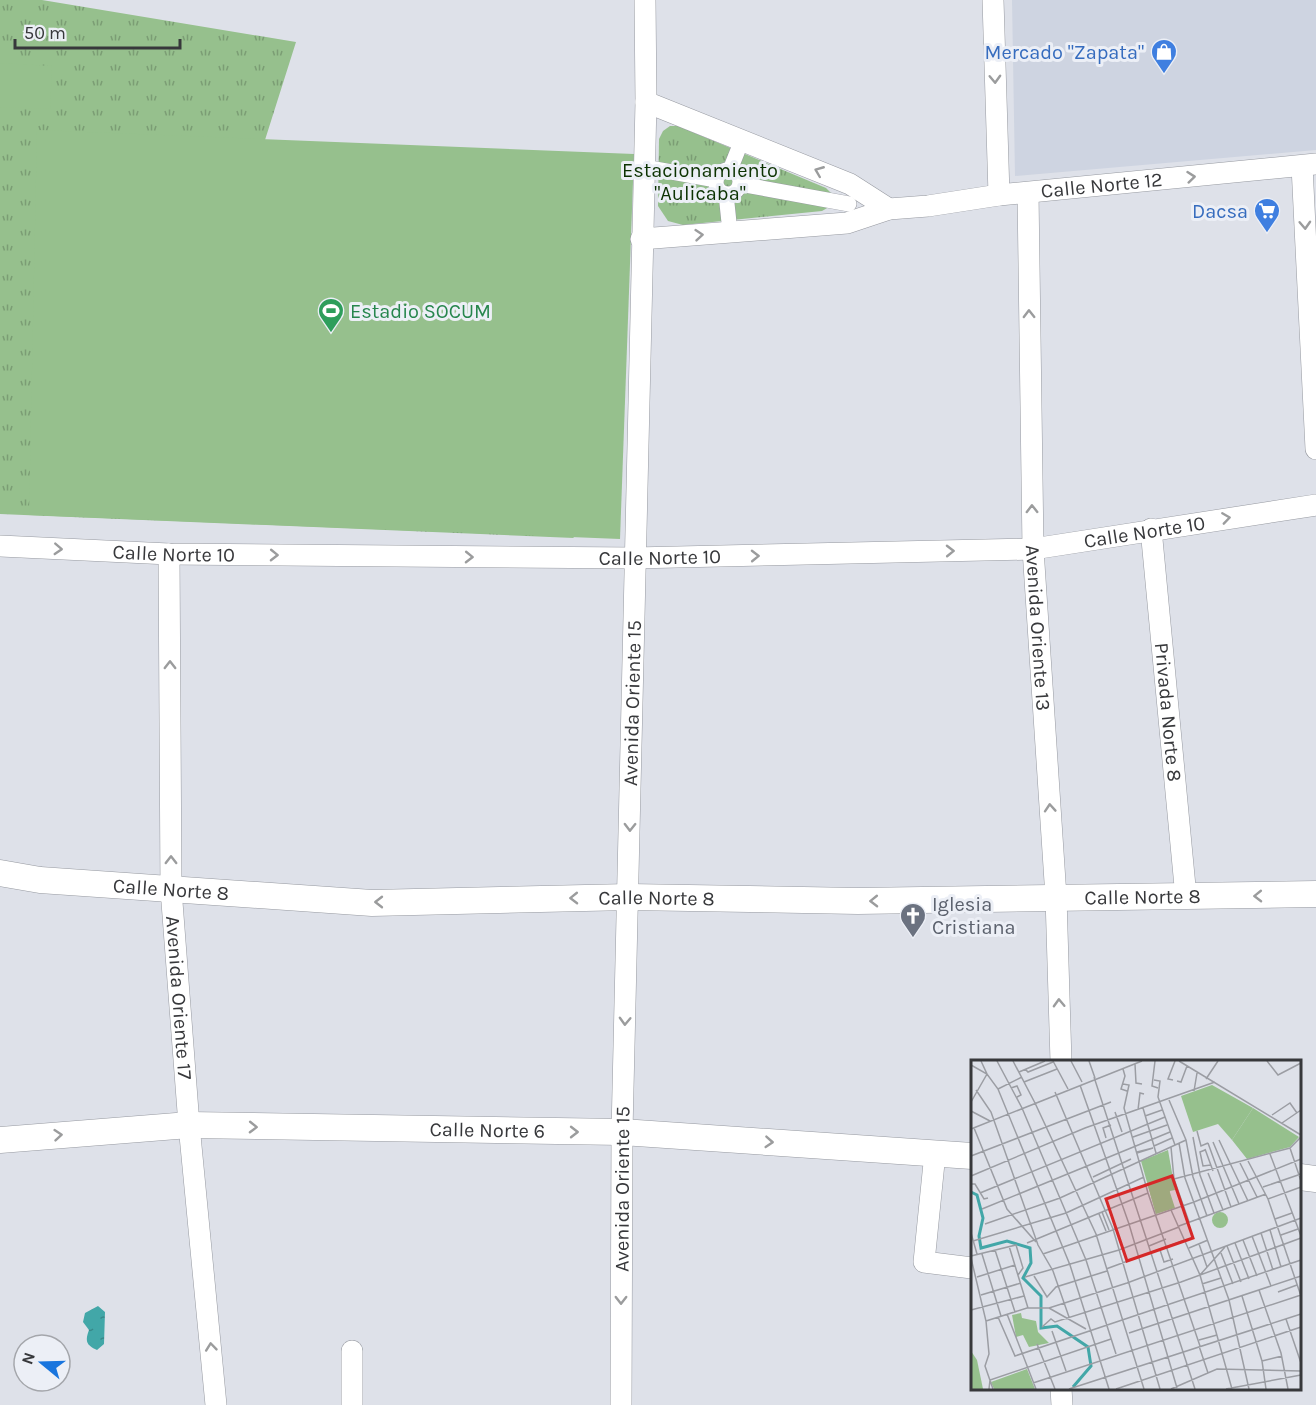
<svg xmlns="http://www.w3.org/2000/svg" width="1316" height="1405" font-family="Karla,sans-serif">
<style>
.built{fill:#ced4e1}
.grass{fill:url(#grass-tufts)}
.garden{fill:#96c08d}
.water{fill:url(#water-ripples)}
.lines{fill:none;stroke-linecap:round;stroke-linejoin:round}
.pedestrian-casing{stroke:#9699a0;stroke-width:16}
.minor-casing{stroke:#9699a0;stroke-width:22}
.tertiary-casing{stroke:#9699a0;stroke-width:27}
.pedestrian{stroke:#fff;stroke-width:15}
.minor{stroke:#fff;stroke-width:21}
.tertiary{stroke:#fff;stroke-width:26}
.oneway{stroke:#9b9c9d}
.labels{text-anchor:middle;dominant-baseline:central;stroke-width:6;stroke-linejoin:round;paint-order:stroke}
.shop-label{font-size:20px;fill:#366cbe;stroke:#eceff6;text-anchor:end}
.park-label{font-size:20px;fill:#0b3201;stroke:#eceff6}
.street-label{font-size:20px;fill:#37383b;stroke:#eceff6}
.leisure-label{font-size:20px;fill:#27864d;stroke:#eceff6;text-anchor:start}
.worship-label{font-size:20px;fill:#5b616d;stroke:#eceff6;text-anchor:start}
.inset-river{fill:none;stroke:#42a7a8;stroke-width:3}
.inset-road{fill:none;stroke:#9b9da3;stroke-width:1.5}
.view{fill:#d62828;fill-opacity:0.15;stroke:#d62828;stroke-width:3}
.inset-edge{fill:none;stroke:#37383b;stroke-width:3}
</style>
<defs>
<pattern id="grass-tufts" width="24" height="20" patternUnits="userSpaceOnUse" patternTransform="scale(1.5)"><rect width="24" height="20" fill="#96c08d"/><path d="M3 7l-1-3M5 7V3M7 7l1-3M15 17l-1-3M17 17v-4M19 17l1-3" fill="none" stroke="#7b9d74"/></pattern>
<pattern id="water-ripples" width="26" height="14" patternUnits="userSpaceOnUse" patternTransform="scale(1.5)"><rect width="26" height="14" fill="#42a7a8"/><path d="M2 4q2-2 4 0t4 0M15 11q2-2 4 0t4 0" fill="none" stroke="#38898a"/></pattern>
</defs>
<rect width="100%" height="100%" fill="#dee1e9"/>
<!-- built -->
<path class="built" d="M1012,0h304v150l-301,26z"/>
<!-- grass -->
<g class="grass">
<path d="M0,0h42l254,42 -31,98 309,398 -574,-24z"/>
<path d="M670,126h8l148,62 5,5 -2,14 -7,4 -139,14 -15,-4 -10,-15 1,-67 4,-8z"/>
</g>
<!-- garden -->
<g class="garden">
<path d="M0,63l52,3 -2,43 -50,-2z"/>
<path d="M37,130l597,24 -14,385 -591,-24z"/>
</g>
<!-- water -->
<path class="water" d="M98,1306l7,6 -1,32 -7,6c-11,-5 -12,-9 -8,-20l-6,-8 2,-9z"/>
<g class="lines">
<defs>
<g id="pedestrian">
<path d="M644,167l72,13"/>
<circle cx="728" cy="182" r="12"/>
<path d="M730,170l12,-30"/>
<path d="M740,184l109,20"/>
<path d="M726,194l4,38"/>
</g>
<g id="minor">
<path d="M993,0l6,195"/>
<path d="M646,102l204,82 39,25"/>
<path d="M1302,166l14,283"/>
<path id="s1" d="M1028,193l5,356 23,348 5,165"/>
<path id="s2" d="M641,239l206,-16 42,-14 39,-3 71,-11 317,-31"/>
<path id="s3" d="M1151,529l35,368"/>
<path id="s4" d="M0,546l169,8 465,4 399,-9 283,-44"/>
<path id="s5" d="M169,554l2,335 18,236 27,280"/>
<path d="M935,1153l-11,109 48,6"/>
<path d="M1061,1388l1,17"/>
<path d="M352,1405v-54"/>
<path id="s6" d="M621,1405l1,-273 24,-1030 -1,-102"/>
</g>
<g id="tertiary">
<path id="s7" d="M0,873l40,7 332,23 257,-6 229,4 458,-7"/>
<path id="s8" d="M0,1140l189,-15 433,7 350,24"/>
<path d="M1300,1177l16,2"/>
</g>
</defs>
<!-- pedestrian casing -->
<use href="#pedestrian" class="pedestrian-casing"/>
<!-- minor casing -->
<use href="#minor" class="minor-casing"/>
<!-- tertiary casing -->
<use href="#tertiary" class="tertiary-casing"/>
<!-- pedestrian -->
<use href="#pedestrian" class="pedestrian"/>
<!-- minor -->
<use href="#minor" class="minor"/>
<!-- tertiary -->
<use href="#tertiary" class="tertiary"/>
</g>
<!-- one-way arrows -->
<defs><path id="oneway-chevron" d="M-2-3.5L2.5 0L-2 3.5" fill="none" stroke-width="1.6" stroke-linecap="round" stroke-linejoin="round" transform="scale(1.5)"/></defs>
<g class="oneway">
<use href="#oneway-chevron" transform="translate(995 79) rotate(88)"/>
<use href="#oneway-chevron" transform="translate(819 171) rotate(-158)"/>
<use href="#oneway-chevron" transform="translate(1191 177) rotate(-6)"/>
<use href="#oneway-chevron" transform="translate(1305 225) rotate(87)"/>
<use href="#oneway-chevron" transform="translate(699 235) rotate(-5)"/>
<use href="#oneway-chevron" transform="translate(1029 314) rotate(-91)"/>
<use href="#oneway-chevron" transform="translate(1032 509) rotate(-91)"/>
<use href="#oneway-chevron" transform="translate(1226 518) rotate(-8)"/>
<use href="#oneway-chevron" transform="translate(58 549) rotate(3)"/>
<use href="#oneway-chevron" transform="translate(950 551) rotate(-1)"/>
<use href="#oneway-chevron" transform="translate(274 555) rotate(1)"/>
<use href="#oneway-chevron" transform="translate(755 556) rotate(-1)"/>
<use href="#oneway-chevron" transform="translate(469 557) rotate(1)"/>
<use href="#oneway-chevron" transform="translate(170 665) rotate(-90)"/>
<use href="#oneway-chevron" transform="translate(1050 808) rotate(-94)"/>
<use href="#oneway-chevron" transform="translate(630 827) rotate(91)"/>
<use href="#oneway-chevron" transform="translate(171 860) rotate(-90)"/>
<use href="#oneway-chevron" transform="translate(1258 896) rotate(179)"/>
<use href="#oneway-chevron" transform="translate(574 898) rotate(179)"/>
<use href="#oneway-chevron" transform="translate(874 901) rotate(179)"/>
<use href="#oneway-chevron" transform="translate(379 902) rotate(180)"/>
<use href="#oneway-chevron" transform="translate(1059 1003) rotate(-92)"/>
<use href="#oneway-chevron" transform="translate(625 1021) rotate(92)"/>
<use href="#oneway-chevron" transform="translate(253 1127) rotate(1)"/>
<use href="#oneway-chevron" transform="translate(574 1132)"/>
<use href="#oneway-chevron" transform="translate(58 1135) rotate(-5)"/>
<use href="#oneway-chevron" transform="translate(769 1142) rotate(4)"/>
<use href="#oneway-chevron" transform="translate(621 1300) rotate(90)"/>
<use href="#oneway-chevron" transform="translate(211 1347) rotate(-96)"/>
</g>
<!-- icons -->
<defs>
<symbol id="shop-pin" viewBox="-11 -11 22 30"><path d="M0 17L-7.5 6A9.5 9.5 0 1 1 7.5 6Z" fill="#3f7fe0" stroke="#eceff6"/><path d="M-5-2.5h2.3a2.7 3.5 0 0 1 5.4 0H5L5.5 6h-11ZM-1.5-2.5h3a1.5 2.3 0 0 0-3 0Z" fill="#fff"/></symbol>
<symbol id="supermarket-pin" viewBox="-11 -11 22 30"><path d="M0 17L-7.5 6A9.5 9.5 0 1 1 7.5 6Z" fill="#3f7fe0" stroke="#eceff6"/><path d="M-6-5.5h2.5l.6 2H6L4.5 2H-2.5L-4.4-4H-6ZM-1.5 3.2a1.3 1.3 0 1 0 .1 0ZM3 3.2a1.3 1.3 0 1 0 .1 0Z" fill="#fff"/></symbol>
<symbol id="stadium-pin" viewBox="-11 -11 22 30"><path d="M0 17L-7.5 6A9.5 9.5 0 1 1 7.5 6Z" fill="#2e9e5b" stroke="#eceff6"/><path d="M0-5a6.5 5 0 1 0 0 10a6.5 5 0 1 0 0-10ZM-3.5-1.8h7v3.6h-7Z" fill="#fff"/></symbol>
<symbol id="church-pin" viewBox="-11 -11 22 30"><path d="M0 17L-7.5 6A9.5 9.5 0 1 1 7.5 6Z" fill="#6b7280" stroke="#eceff6"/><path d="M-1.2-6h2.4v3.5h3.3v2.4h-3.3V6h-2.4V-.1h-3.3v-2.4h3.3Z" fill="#fff"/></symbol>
</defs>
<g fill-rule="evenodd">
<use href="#shop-pin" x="1149" y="37" width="30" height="40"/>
<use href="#supermarket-pin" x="1252" y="196" width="30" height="40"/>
<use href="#stadium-pin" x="316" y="296" width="30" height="40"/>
<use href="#church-pin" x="898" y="901" width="30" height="40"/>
</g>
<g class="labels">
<!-- shop labels -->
<g class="shop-label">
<text x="1144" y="52">Mercado "Zapata"</text>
<text x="1248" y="211">Dacsa</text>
</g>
<!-- park labels -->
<g class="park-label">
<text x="700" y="170">Estacionamiento<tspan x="700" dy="23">"Aulicaba"</tspan></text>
</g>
<!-- street labels -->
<g class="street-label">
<text stroke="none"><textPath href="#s2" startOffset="465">Calle Norte 12</textPath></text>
<text stroke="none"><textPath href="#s4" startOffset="1146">Calle Norte 10</textPath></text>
<text stroke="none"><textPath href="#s4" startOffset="174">Calle Norte 10</textPath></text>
<text stroke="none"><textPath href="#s4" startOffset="660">Calle Norte 10</textPath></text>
<text stroke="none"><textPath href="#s1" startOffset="435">Avenida Oriente 13</textPath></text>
<text stroke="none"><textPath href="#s6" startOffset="702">Avenida Oriente 15</textPath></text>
<text stroke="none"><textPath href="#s3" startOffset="184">Privada Norte 8</textPath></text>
<text stroke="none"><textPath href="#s7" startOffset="172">Calle Norte 8</textPath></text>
<text stroke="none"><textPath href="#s7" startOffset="1144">Calle Norte 8</textPath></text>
<text stroke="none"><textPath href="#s7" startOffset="658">Calle Norte 8</textPath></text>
<text stroke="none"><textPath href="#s5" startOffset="444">Avenida Oriente 17</textPath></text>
<text stroke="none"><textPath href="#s8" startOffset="488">Calle Norte 6</textPath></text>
<text stroke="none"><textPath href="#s6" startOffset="216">Avenida Oriente 15</textPath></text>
</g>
<!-- leisure labels -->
<g class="leisure-label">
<text x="350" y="311">Estadio SOCUM</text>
</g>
<!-- worship labels -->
<g class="worship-label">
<text x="932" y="904">Iglesia<tspan x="932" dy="23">Cristiana</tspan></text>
</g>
</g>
<!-- overview -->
<g transform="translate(971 1060)">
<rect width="330" height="330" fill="#dee1e9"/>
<path d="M241,25l41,23 -21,32 -14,-16 -25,8 -12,-36zM197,90l7,40 -5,1 -14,23 -15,-53zM56,309l8,20h-41l-3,-7z" fill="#96c08d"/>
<path d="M0,291l6,9 6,29h-12z" fill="#96c08d"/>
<path d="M282,48l46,29 -9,10 -43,12 -15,-19zM196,92l4,16 -24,10 -4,-17 14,-5 3,8 -2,-10zM195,120l9,28 -19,6 -8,-28zM241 160a8 8 0 1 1 16 0a8 8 0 1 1-16 0ZM50,253l1,5 14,3 2,11 11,11 -20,4 -6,-12 -7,2 -4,-22z" fill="#96c08d"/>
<path class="inset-river" d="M0,132l6,3 6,23 -4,18 2,12 26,-7 23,7 1,15 -8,15 18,18v32l16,-2 31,21 3,19 -18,21"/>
<path class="inset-road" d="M26,1l25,47 64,152 30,94M42,1l22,42M82,1l15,28M100,1l11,21M118,1l6,17M184,1l-3,25 6,2M208,1l122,74M296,1l11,14 23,-12M164,4l1,19 6,1M0,5l16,9 11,15 72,176 39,124M54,9l3,3 25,-10M152,9l2,7 -4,13 6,2M48,12l26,-11M123,17l101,312M235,19l12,-18M183,20l6,1 -2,16 17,48M202,20l-5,-1 7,-18M206,21l4,1 6,-16M53,22l33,-13M152,24l6,1 -5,23 24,85 52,153M109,25l49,139 48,164M40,28l6,-2 4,9 -4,2M27,29l24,-12M5,30l15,22 47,133 15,26 16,46M223,31l3,-18M84,32l58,137 47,160M198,40l17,40 7,37 14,39M0,42l16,-28 -6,-13M64,43l61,131 48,155M172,48l13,45M167,50l2,-17 4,1M0,51l19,10M144,52l7,20M301,55l18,-12 7,10M174,56l17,-6M311,63l19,-13M3,68l33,81 29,33M0,69l171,-68M226,71l4,15 7,-3M162,77l34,-12M222,77l7,38 14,38M135,78l-3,-10 8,-3M248,80l29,61M242,82l26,62M208,83l6,35 44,122 20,89M237,83l23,64M183,86l18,-8M200,87l3,32 15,43M319,88l11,33M234,89l8,22M234,90l-5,2 3,14 8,-1M166,92l16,-4 -16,5M299,94l31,82M0,96l140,-54M277,101l20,38 33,97M269,103l17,34M237,113l15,37M0,116l114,-48 130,-46M122,117l38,-18M203,119l116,-31 11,-11M0,124h4l9,15 4,-1M292,127l38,-13M9,133l185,-76M297,139l33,-12M11,149l188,-77M200,150l29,65 32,114M131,152l7,18M128,154l7,17M304,159l17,-6M14,164l75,-26 126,-58M208,166l87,-32M299,170l11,37M0,173l6,21M290,173l12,37M310,175l17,-6M281,176l19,50M272,180l14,36M2,181l93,-28 78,-36M56,183l121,-50M264,183l14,36M228,184l8,23M38,186l19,62M178,186l17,-7M256,186l14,36M218,188l19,-8M24,190l20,62M189,190l4,12 9,-3M250,193l12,31M11,194l19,62M72,194l151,-52 107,-43M0,196l45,-11 7,23 -5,7M0,198l15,63 3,33 -4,12 8,23M135,209l79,-29M229,215l25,-28M63,216l13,21 9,-10 51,-16M6,217l38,-12M54,217l94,-27 60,-23M231,224l19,-6M288,230l22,63 7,36M307,232l19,-7M10,235l40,-12M271,236l20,65 4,28M78,248l37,21M0,250l53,-14M36,254l29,75M27,257l17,39 286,-96M315,259l15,44M15,261l41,-13h22l78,-25 174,-65M71,267l9,-8 4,3 126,-40 120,-44M81,271l14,40M158,273l172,-57M228,280l18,-5M66,284l18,45M228,286l9,27M291,301l20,-5M62,323l268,-88M18,329l1,-9 121,-41M98,329l232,-75M145,329l185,-62M200,329l46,-20 84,2M255,329l75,-14"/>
<path class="view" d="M201,116l21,62 -66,23 -21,-62z"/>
<rect width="330" height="330" class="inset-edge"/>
</g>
<!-- north arrow -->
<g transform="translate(42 1363) rotate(289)"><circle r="28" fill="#eceff6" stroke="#a4a6ab" stroke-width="1.5"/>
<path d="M0-4.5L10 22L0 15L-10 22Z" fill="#1975de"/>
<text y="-9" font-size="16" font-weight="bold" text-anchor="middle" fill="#37383b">N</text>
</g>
<!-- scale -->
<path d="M15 39v9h165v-9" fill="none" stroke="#37383b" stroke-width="3"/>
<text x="24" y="39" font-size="18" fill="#37383b" stroke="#eceff6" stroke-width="4.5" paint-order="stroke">50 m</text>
</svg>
